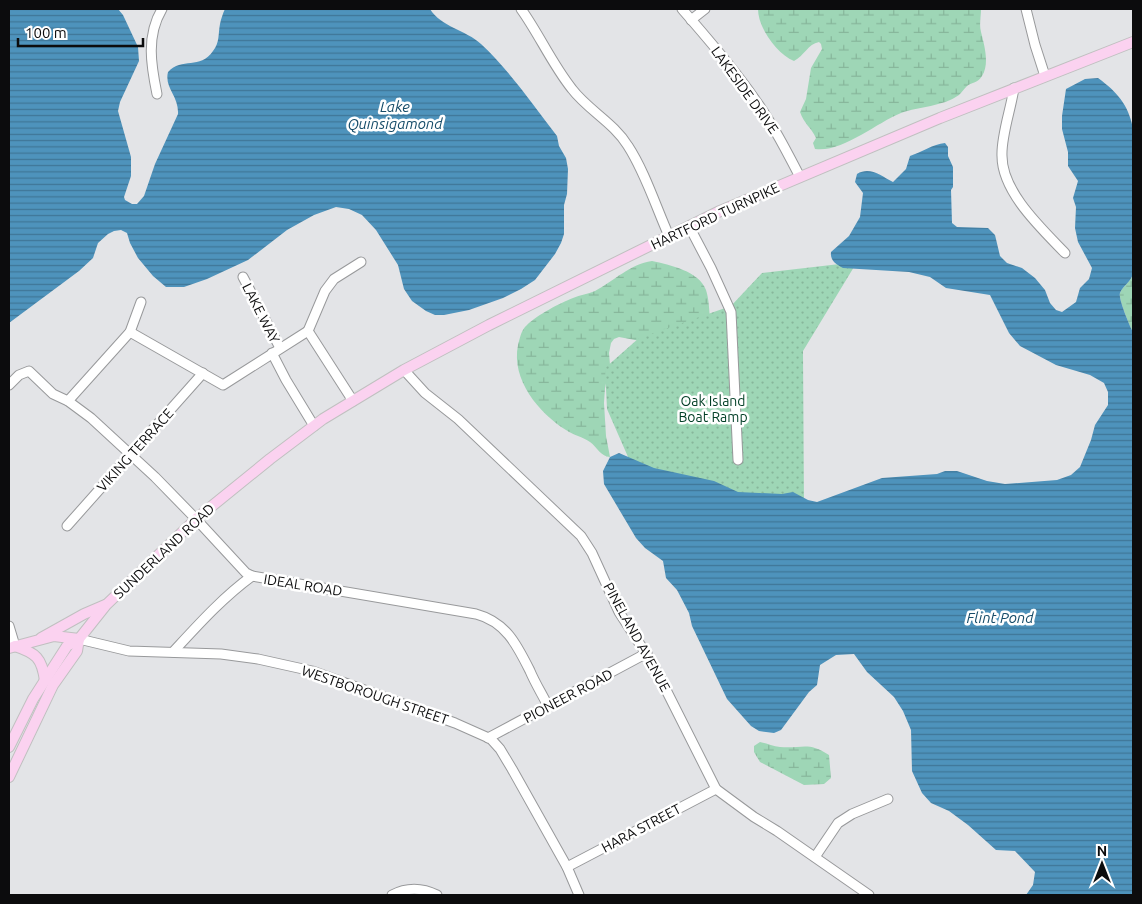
<svg xmlns="http://www.w3.org/2000/svg" width="1142" height="904" font-family="Ubuntu,sans-serif">
<style>
.wetland{fill:url(#wetland-marsh)}
.park{fill:url(#park-dots)}
.water{fill:url(#water-rules)}
.lines{fill:none;stroke-linecap:round;stroke-linejoin:round}
.minor-casing{stroke:#98999b;stroke-width:11}
.major-casing{stroke:#c0c0c0;stroke-width:12}
.minor{stroke:#fff;stroke-width:9}
.major{stroke:#fbd2f0;stroke-width:10}
.labels{text-anchor:middle;dominant-baseline:central;stroke-width:5;stroke-linejoin:round;paint-order:stroke}
.street-label{font-size:14px;fill:#0c0c0d;stroke:#fff}
.park-label{font-size:14px;fill:#003e25;stroke:#fff}
.water-label{font-size:15px;font-style:italic;fill:#164c69;stroke:#fff}
</style>
<defs>
<pattern id="wetland-marsh" width="20" height="14" patternUnits="userSpaceOnUse" patternTransform="scale(1.25)"><rect width="20" height="14" fill="#9ed6b6"/><path d="M1 5h8M5 5V1M11 12h8M15 12V8" fill="none" stroke="#87b69b"/></pattern>
<pattern id="park-dots" width="8" height="8" patternUnits="userSpaceOnUse" patternTransform="scale(1.25)"><rect width="8" height="8" fill="#9ed6b6"/><path d="M2 2h.1M6 6h.1" fill="none" stroke="#87b69b" stroke-width="1.8" stroke-linecap="round"/></pattern>
<pattern id="water-rules" width="6" height="5" patternUnits="userSpaceOnUse" patternTransform="scale(1.25)"><rect width="6" height="5" fill="#4e93bc"/><path d="M0 2.5h6" fill="none" stroke="#3f7697"/></pattern>
</defs>
<rect width="100%" height="100%" fill="#e3e4e7"/>
<!-- wetland -->
<g class="wetland">
<path d="M758,9h223c0,7 -2,16 0,23 3,12 9,32 1,44 -4,7 -10,6 -15,10 -3,3 -5,6 -8,9 -17,12 -39,11 -58,18 -25,10 -59,40 -86,36l-2,-6 3,-5c-5,-11 -12,-14 -16,-26l6,-13 5,-31 11,-19 -1,-5 -2,-2c-11,2 -15,14 -25,19 -17,-7 -36,-33 -36,-52z"/>
<path d="M652,261c18,4 47,10 54,29 3,9 3,19 4,28l-59,25 -32,-6 -5,2 -3,4 -2,10 1,12 -5,23 -1,15 2,33 4,21c-9,0 -13,-10 -20,-15 -7,-5 -17,-7 -24,-12 -27,-17 -55,-50 -48,-85 2,-7 3,-15 9,-20 10,-10 33,-22 46,-27 7,-3 15,-4 22,-7 19,-10 35,-27 57,-30z"/>
<path d="M1133,273v59c-3,-5 -15,-34 -13,-39 3,-8 11,-10 13,-20z"/>
<path d="M760,742c6,1 13,4 20,5 22,2 28,-6 49,8l2,23 -7,6 -20,1 -44,-23 -6,-10v-6z"/>
</g>
<!-- park -->
<path class="park" d="M857,262l-54,89 1,157 -56,-8 -116,-34 -25,-57 -2,-41 34,-30 92,-32 31,-33z"/>
<!-- water -->
<g class="water">
<path d="M9,9h109l5,6 15,32 1,14 -19,41 -2,9 13,46v19l-7,21 1,3 7,4h5l7,-8 11,-32 23,-50c1,-18 -14,-26 -10,-42 14,-15 32,-2 45,-21 7,-9 5,-17 7,-27 1,-5 3,-11 5,-15h205c11,18 36,21 51,35 29,27 52,61 76,92l2,10 7,12 2,11 -1,25 -3,11v29l-3,9 -6,11 -20,26 -14,9 -18,9 -34,12 -25,5h-9l-9,-4 -14,-10 -8,-12 -6,-24 -22,-35 -14,-15 -13,-6 -13,-2 -22,8 -27,15 -39,30 -41,19 -23,8h-18l-13,-11 -15,-18 -8,-15 -3,-10 -6,-3 -7,1 -6,3 -10,9 -5,15 -14,13 -70,52z"/>
<path d="M1098,78c19,14 30,26 35,50v145c-2,10 -10,12 -13,20 -2,5 10,34 13,39v563h-107l7,-10 2,-13 -20,-21 -19,-1 -28,-25 -19,-14 -18,-8 -9,-10 -10,-22 -1,-41 -8,-19 -9,-14 -27,-25 -13,-18 -18,1 -16,10 -3,20 -8,7 -28,38 -7,3 -15,-2 -8,-5 -24,-27 -35,-73 -3,-13 -12,-23 -11,-12 -3,-17 -18,-13 -9,-10 -32,-54 -1,-13 7,-14 9,-4 35,15 60,13 24,11 44,2 11,-2 15,8 9,2 65,-24 55,-4 8,-3h12l30,10 18,3 52,-4 14,-5 9,-8 11,-27 4,-15 13,-20v-13l-4,-9 -14,-8 -34,-10 -36,-19 -11,-13 -19,-38 -44,-7 -16,-11 -21,-5 -66,-4c-7,-4 -13,-7 -12,-16l18,-16 11,-19 3,-24 -8,-11 2,-8c13,-8 24,2 36,8l13,-13 4,-13c12,-4 23,-12 35,-13l3,4v9l5,11v20l-2,3 1,33 5,4 31,1 7,7 5,21 7,7 15,5 13,10 10,12 5,13 6,7 6,2 14,-10 4,-14 9,-9 3,-11 -14,-26 -3,-14 1,-21 -3,-9 5,-17 -10,-15v-14l-6,-23v-13l4,-27 19,-10z"/>
</g>
<g class="lines">
<defs>
<g id="minor">
<path d="M521,9c18,25 31,55 51,80 16,21 42,34 56,57 17,26 28,61 41,90"/>
<path d="M682,9c25,29 50,57 72,89 18,25 32,52 46,79"/>
<path d="M1026,9l9,36 10,31"/>
<path d="M691,20l14,-11"/>
<path d="M1014,88c-3,21 -13,48 -12,68 0,36 39,72 63,97"/>
<path d="M157,94c-6,-29 -11,-58 5,-85"/>
<path d="M689,226l22,42 20,44 7,148"/>
<path d="M243,277l37,71"/>
<path d="M308,331l17,-40 9,-12 27,-17"/>
<path d="M308,331l45,70"/>
<path d="M130,332l93,53 85,-54"/>
<path d="M272,353l14,27 28,46"/>
<path d="M404,370l21,23 33,26 123,117 11,17 27,59 35,54 62,123 38,28 23,14 92,64"/>
<path d="M9,385l10,-10 10,-4 24,23 15,7 23,17 64,59 41,42 50,54 6,3 224,38c30,8 41,31 54,57 5,12 12,23 18,35"/>
<path d="M68,401l62,-69 11,-30"/>
<path d="M67,526l136,-153"/>
<path d="M9,626l6,20"/>
<path d="M79,639l50,12 92,3 37,5 54,12 143,52 36,16 9,10 12,20 55,98 12,28"/>
<path d="M173,652c25,-27 49,-54 79,-76"/>
<path d="M488,738l159,-85"/>
<path d="M815,857l23,-34 14,-9 36,-15"/>
<path d="M567,867l149,-78"/>
<path d="M392,895c15,-8 31,-7 45,0"/>
</g>
<g id="major">
<path d="M41,638l43,-24 21,-9"/>
<path d="M15,646c21,7 27,12 30,35"/>
<path d="M9,648l45,-12 25,3"/>
<path d="M9,747l24,-48 34,-53 12,-7 27,-34 90,-86 74,-60 53,-40 81,-49 85,-45 231,-114 220,-93 193,-76"/>
<path d="M9,777l44,-92 24,-34 2,-12"/>
</g>
</defs>
<!-- minor casing -->
<use href="#minor" class="minor-casing"/>
<!-- major casing -->
<use href="#major" class="major-casing"/>
<!-- minor -->
<use href="#minor" class="minor"/>
<!-- major -->
<use href="#major" class="major"/>
</g>
<g class="labels">
<!-- street labels -->
<g class="street-label">
<text transform="translate(745 90) rotate(54)">LAKESIDE DRIVE</text>
<text transform="translate(715 216) rotate(-25)">HARTFORD TURNPIKE</text>
<text transform="translate(261 313) rotate(63)">LAKE WAY</text>
<text transform="translate(135 450) rotate(-48)">VIKING TERRACE</text>
<text transform="translate(164 551) rotate(-43)">SUNDERLAND ROAD</text>
<text transform="translate(303 585) rotate(9)">IDEAL ROAD</text>
<text transform="translate(637 637) rotate(61)">PINELAND AVENUE</text>
<text transform="translate(375 695) rotate(19)">WESTBOROUGH STREET</text>
<text transform="translate(568 696) rotate(-28)">PIONEER ROAD</text>
<text transform="translate(641 828) rotate(-28)">HARA STREET</text>
</g>
<!-- park labels -->
<g class="park-label">
<text x="713" y="401">Oak Island<tspan x="713" dy="16">Boat Ramp</tspan></text>
</g>
<!-- water labels -->
<g class="water-label">
<text x="395" y="106">Lake<tspan x="395" dy="17">Quinsigamond</tspan></text>
<text x="1000" y="617">Flint Pond</text>
</g>
</g>
<!-- border -->
<rect width="1142" height="904" fill="none" stroke="#0c0c0d" stroke-width="20"/>
<!-- north arrow -->
<g transform="translate(1102 864)" stroke="#ffffff" stroke-width="4" paint-order="stroke">
<path d="M0-4L9 19L0 12L-9 19Z" fill="#0c0c0d"/>
<text y="-8" font-size="14" font-weight="bold" text-anchor="middle" fill="#0c0c0d">N</text>
</g>
<!-- scale -->
<path d="M18 38v8h125v-8" fill="none" stroke="#0c0c0d" stroke-width="2.5"/>
<text x="25" y="38" font-size="15" fill="#0c0c0d" stroke="#ffffff" stroke-width="4" paint-order="stroke">100 m</text>
</svg>
